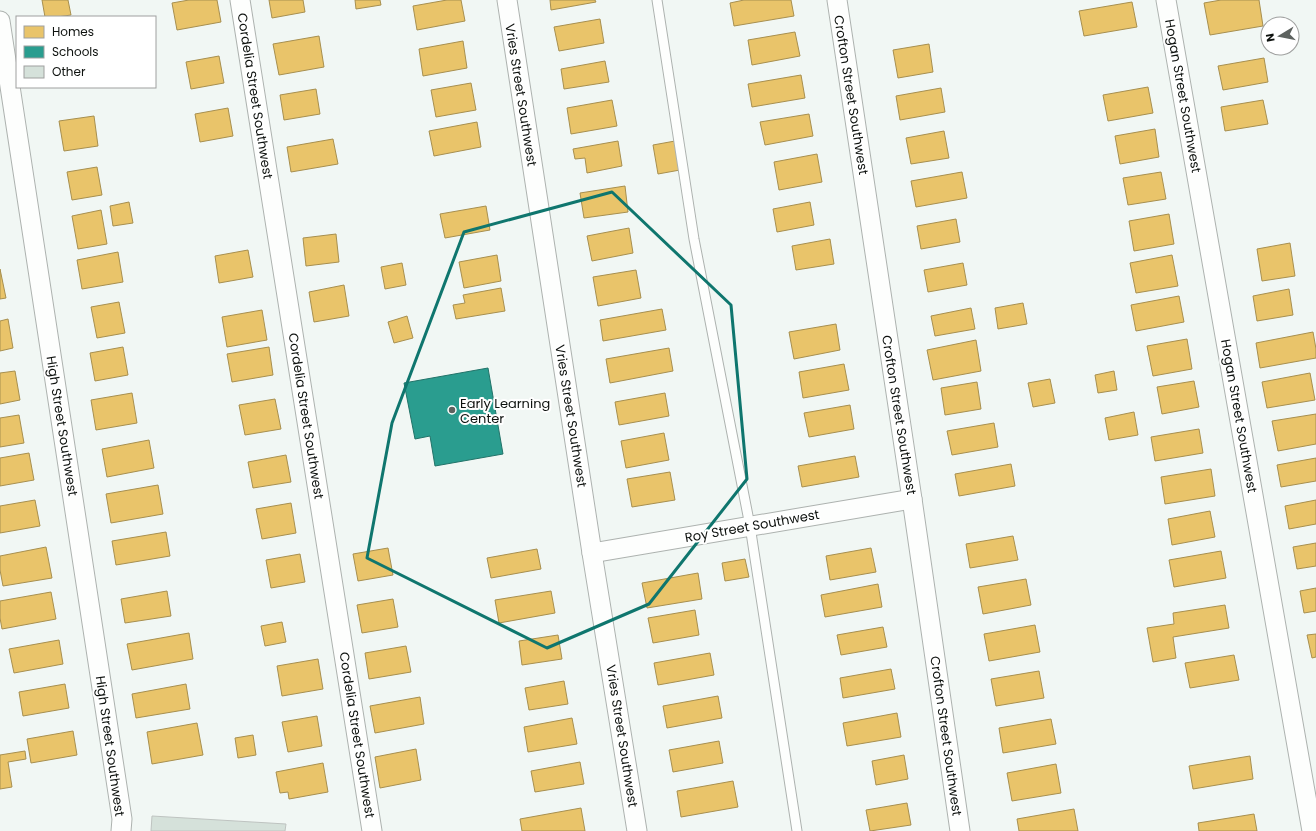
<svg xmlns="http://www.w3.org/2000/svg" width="1316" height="831" font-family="Poppins,sans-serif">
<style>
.homes{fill:#e9c46a;stroke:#a78f4f}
.schools{fill:#2a9d8f;stroke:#227369}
.building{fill:#d5e1da;stroke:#bec3c0}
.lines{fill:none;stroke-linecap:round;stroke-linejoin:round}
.lane-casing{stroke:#adb2af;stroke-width:11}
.street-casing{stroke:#adb2af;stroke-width:21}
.lane{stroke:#fdfefd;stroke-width:9}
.street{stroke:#fdfefd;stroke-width:19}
.marked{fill:none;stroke:#0f766e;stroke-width:3;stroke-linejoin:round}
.poi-dot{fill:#5d625f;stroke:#fff;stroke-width:1.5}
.labels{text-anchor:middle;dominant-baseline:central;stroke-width:4;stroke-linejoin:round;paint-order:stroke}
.street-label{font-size:13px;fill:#0e120f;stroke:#fff}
.poi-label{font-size:13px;fill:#0e120f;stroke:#fff;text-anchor:start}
</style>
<rect width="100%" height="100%" fill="#f1f7f4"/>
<!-- homes -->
<g class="homes">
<path d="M42,0h26l3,15 -14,2h-12z"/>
<path d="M189,0h28l4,22 -44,8 -5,-27z"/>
<path d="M269,0h34l2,12 -33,6z"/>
<path d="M355,0h25l1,5 -25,4z"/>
<path d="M447,0h14l4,21 -48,9 -4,-24z"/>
<path d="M550,0h45l1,2 -45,8z"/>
<path d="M744,0h47l3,16 -60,10 -4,-23z"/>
<path d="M1221,0h38l4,26 -53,9 -6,-32z"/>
<path d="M1132,2l5,25 -53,9 -5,-25z"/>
<path d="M600,19l4,24 -45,8 -5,-24z"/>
<path d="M795,32l5,24 -48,9 -4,-25z"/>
<path d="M319,36l5,31 -45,8 -6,-31z"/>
<path d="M463,41l4,27 -44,8 -4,-27z"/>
<path d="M929,44l4,28 -35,6 -5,-28z"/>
<path d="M219,56l5,27 -33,6 -5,-27z"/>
<path d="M1264,58l4,24 -45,8 -5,-24z"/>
<path d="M605,61l4,21 -45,7 -3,-20z"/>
<path d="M801,75l4,23 -53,9 -4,-23z"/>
<path d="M471,83l5,27 -40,7 -5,-27z"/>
<path d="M1148,87l5,26 -45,8 -5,-26z"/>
<path d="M941,88l4,24 -45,8 -4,-24z"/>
<path d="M316,89l4,25 -36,6 -4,-25z"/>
<path d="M612,100l5,26 -46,8 -4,-26z"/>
<path d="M1263,100l5,24 -43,7 -4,-24z"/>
<path d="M228,108l5,28 -33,6 -5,-28z"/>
<path d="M809,114l4,22 -48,9 -5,-23z"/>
<path d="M94,116l4,30 -34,5 -5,-30z"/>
<path d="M477,122l4,25 -47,9 -5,-25z"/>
<path d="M1155,129l4,28 -39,7 -5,-28z"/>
<path d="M944,131l5,27 -38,6 -5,-26z"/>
<path d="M333,139l5,25 -47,8 -4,-25z"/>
<path d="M618,141l4,25 -35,7 -2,-15 -10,1 -2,-10z"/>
<path d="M675,141l5,29 -22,4 -5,-29z"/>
<path d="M817,154l5,28 -43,8 -5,-28z"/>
<path d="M97,167l5,28 -30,5 -5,-28z"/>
<path d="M962,172l5,26 -51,9 -5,-26z"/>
<path d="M1161,172l5,27 -38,6 -5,-27z"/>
<path d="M625,186l3,26 -44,6 -4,-25z"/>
<path d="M129,202l4,21 -20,3 -3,-20z"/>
<path d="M810,202l4,23 -37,7 -4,-23z"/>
<path d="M486,206l4,24 -45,8 -5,-24z"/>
<path d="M101,210l6,34 -29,5 -6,-33z"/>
<path d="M1169,214l5,30 -40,7 -5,-30z"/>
<path d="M956,219l4,23 -39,7 -4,-23z"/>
<path d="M629,228l4,25 -41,8 -5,-25z"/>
<path d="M336,234l3,28 -33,4 -3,-28z"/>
<path d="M830,239l4,25 -38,6 -4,-24z"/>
<path d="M1290,243l5,33 -33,5 -5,-32z"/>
<path d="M248,250l5,27 -34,6 -4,-27z"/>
<path d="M118,252l5,30 -41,7 -5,-29z"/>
<path d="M497,255l4,26 -37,7 -5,-26z"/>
<path d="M1172,255l6,31 -42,7 -6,-30z"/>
<path d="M402,263l4,22 -21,4 -4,-22z"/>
<path d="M963,263l4,22 -39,7 -4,-22z"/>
<path d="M0,269l6,29 -6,1z"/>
<path d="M636,270l5,28 -43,8 -5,-29z"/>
<path d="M344,285l5,31 -35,6 -5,-30z"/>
<path d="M501,288l4,23 -49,8 -3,-14 12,-2 -2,-8z"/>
<path d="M1289,289l4,26 -36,6 -4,-25z"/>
<path d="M1179,296l5,26 -48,9 -5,-26z"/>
<path d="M119,302l6,31 -28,5 -6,-31z"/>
<path d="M1023,303l4,21 -29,5 -3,-21z"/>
<path d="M971,308l4,21 -40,7 -4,-20z"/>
<path d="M662,309l4,21 -63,11 -3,-21z"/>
<path d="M262,310l5,30 -40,7 -5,-30z"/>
<path d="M407,316l6,22 -19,5 -6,-21z"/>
<path d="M8,319l5,29 -13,3v-30z"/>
<path d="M836,324l4,26 -46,9 -5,-27z"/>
<path d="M1313,332l3,17v9l-56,10 -4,-25z"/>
<path d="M1187,339l5,30 -39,7 -6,-30z"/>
<path d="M976,340l5,31 -48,9 -6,-30z"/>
<path d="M123,347l5,28 -33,6 -5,-28z"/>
<path d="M269,347l4,28 -41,7 -5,-28z"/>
<path d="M669,348l4,23 -63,12 -4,-24z"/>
<path d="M844,364l5,26 -46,8 -4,-26z"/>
<path d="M15,371l5,29 -20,4v-31z"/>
<path d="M1114,371l3,19 -19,3 -3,-18z"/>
<path d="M1310,373l5,27 -48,8 -5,-26z"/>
<path d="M1050,379l5,24 -22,4 -5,-24z"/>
<path d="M1194,381l5,26 -37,7 -5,-27z"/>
<path d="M977,382l4,27 -36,6 -4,-27z"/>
<path d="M132,393l5,30 -41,7 -5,-30z"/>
<path d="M665,393l4,23 -50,9 -4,-23z"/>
<path d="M275,399l6,30 -36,6 -6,-30z"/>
<path d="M850,405l4,24 -45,8 -5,-24z"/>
<path d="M1134,412l4,23 -29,5 -4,-22z"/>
<path d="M1316,414v30l-38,7 -6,-30z"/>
<path d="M19,415l5,28 -24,4v-29z"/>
<path d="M994,423l4,24 -46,8 -5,-24z"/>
<path d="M1199,429l4,24 -48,8 -4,-24z"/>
<path d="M664,433l5,27 -43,8 -5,-27z"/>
<path d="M149,440l5,28 -47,9 -5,-28z"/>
<path d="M29,453l5,27 -34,6v-28z"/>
<path d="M286,455l5,27 -38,6 -5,-26z"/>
<path d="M855,456l4,21 -57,10 -4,-21z"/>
<path d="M1316,458v23l-35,6 -4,-22z"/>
<path d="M1011,464l4,22 -56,10 -4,-22z"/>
<path d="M1211,469l4,27 -50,8 -4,-27z"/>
<path d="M670,472l5,28 -43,7 -5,-28z"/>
<path d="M158,485l5,29 -52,9 -5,-29z"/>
<path d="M35,500l5,26 -40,7v-27z"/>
<path d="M1316,500v24l-27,5 -4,-23z"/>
<path d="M291,503l5,30 -34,6 -6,-30z"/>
<path d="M1210,511l5,26 -43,8 -4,-26z"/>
<path d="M166,532l4,24 -54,9 -4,-24z"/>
<path d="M1013,536l5,24 -48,8 -4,-24z"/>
<path d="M1316,543v23l-19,3 -4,-22z"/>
<path d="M46,547l6,31 -49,8 -3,-16v-14z"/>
<path d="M388,548l5,27 -35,6 -5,-27z"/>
<path d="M871,548l5,24 -46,8 -4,-24z"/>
<path d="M537,549l4,20 -50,9 -4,-20z"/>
<path d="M1221,551l5,27 -52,9 -5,-27z"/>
<path d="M300,554l5,28 -34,6 -5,-28z"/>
<path d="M745,559l4,18 -24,4 -3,-18z"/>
<path d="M698,573l4,26 -55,9 -5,-25z"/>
<path d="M1026,579l5,26 -48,9 -5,-27z"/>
<path d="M878,584l4,23 -57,10 -4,-22z"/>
<path d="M1316,588v23l-12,2 -4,-22z"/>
<path d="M167,591l4,25 -46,7 -4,-24z"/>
<path d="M551,591l4,22 -56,10 -4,-23z"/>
<path d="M51,592l5,27 -54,10 -2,-11v-17z"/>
<path d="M393,599l5,28 -36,6 -5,-28z"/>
<path d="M1225,605l4,23 -56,9 3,21 -23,4 -6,-34 27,-4 -1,-11z"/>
<path d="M695,610l4,25 -46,8 -5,-25z"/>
<path d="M282,622l4,20 -21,4 -4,-20z"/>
<path d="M1035,625l5,27 -51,9 -5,-27z"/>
<path d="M883,627l4,20 -46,8 -4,-20z"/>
<path d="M189,633l4,26 -61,11 -5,-26z"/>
<path d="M1316,634v23l-4,1 -5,-23z"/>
<path d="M558,635l4,24 -40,6 -3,-24z"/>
<path d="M59,640l4,24 -49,9 -5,-24z"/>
<path d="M406,646l5,26 -42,7 -4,-26z"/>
<path d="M710,653l4,22 -56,10 -4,-22z"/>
<path d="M1234,655l5,25 -49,8 -5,-25z"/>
<path d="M318,659l5,30 -41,7 -5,-30z"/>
<path d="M891,669l4,20 -52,9 -3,-20z"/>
<path d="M1039,671l5,27 -48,8 -5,-27z"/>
<path d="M564,681l4,23 -39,6 -4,-22z"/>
<path d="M65,684l4,24 -46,8 -4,-24z"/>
<path d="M186,684l4,25 -54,9 -4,-24z"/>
<path d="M718,696l4,22 -55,10 -4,-22z"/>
<path d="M420,697l4,27 -49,9 -5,-27z"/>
<path d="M897,713l4,24 -54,9 -4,-23z"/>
<path d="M317,716l5,30 -34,6 -6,-30z"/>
<path d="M572,718l5,26 -49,8 -4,-25z"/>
<path d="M1051,719l5,25 -53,9 -4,-25z"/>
<path d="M197,723l6,32 -51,9 -5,-32z"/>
<path d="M73,731l4,24 -46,8 -4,-24z"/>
<path d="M253,735l3,20 -18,3 -3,-20z"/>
<path d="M719,741l4,22 -50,9 -4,-22z"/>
<path d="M416,749l5,31 -41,8 -5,-31z"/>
<path d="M25,751l1,8 -18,3 4,25 -12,2v-34z"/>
<path d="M904,755l4,24 -32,6 -4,-24z"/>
<path d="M1250,756l3,23 -60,10 -4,-23z"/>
<path d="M580,762l4,22 -49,8 -4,-21z"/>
<path d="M323,763l5,29 -39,7 -1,-7 -8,1 -4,-21z"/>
<path d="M1056,764l5,29 -49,8 -5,-28z"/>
<path d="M733,781l5,26 -57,10 -4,-26z"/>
<path d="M907,803l4,22 -41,6 -4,-21z"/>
<path d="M581,808l4,23h-63l-2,-12z"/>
<path d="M1074,809l4,22h-59l-2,-12z"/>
<path d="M1254,814l3,17h-58l-1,-8z"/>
</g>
<!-- schools -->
<path class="schools" d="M488,368l15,86 -68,12 -5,-30 -15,3 -11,-56z"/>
<!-- building -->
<path class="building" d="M152,816l134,8 -1,7h-134z"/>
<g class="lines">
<defs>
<path id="lane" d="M657,0l37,239 56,287 47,305"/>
<g id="street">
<path d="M240,0l132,831"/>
<path d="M507,0l85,553 45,278"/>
<path d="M837,0l75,499 48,332"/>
<path d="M1166,0l146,831"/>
<path d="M0,21l122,798 -1,12"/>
<path d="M592,553l320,-54"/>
</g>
</defs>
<!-- lane casing -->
<use href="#lane" class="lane-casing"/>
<!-- street casing -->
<use href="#street" class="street-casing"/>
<!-- lane -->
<use href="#lane" class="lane"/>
<!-- street -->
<use href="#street" class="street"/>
</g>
<!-- marked area -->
<path class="marked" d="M612,192l119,113 16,174 -98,125 -102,44 -180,-90 25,-135 72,-191z"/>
<!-- markers -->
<circle class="poi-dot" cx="452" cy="410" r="4"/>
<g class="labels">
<!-- street labels -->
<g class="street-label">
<text transform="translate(521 95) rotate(81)">Vries Street Southwest</text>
<text transform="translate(851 95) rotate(81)">Crofton Street Southwest</text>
<text transform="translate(255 96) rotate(81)">Cordelia Street Southwest</text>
<text transform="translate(1183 96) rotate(80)">Hogan Street Southwest</text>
<text transform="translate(899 415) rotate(81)">Crofton Street Southwest</text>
<text transform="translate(306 416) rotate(81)">Cordelia Street Southwest</text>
<text transform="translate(571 416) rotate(81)">Vries Street Southwest</text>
<text transform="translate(1239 416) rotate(80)">Hogan Street Southwest</text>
<text transform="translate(62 426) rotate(81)">High Street Southwest</text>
<text transform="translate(752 526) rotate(-10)">Roy Street Southwest</text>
<text transform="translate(357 735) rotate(81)">Cordelia Street Southwest</text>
<text transform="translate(622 736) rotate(81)">Vries Street Southwest</text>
<text transform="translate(946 736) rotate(82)">Crofton Street Southwest</text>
<text transform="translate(110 746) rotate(82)">High Street Southwest</text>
</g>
<!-- poi labels -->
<g class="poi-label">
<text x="460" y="403">Early Learning<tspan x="460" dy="15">Center</tspan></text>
</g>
</g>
<!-- legend -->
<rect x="16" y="16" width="140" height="72" fill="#ffffff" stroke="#9fa09f"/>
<rect x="24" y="26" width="20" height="12" fill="#e9c46a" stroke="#9fa09f"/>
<text x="52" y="36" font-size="12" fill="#0e120f">Homes</text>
<rect x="24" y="46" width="20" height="12" fill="#2a9d8f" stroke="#9fa09f"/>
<text x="52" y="56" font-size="12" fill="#0e120f">Schools</text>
<rect x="24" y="66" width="20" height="12" fill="#d5e1da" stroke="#9fa09f"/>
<text x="52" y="76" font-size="12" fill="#0e120f">Other</text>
<!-- north arrow -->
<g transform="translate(1280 36) rotate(260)"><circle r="19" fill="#ffffff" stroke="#9fa09f"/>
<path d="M0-3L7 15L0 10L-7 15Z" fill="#5d625f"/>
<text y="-6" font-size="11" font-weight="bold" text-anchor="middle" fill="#0e120f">N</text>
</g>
</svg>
